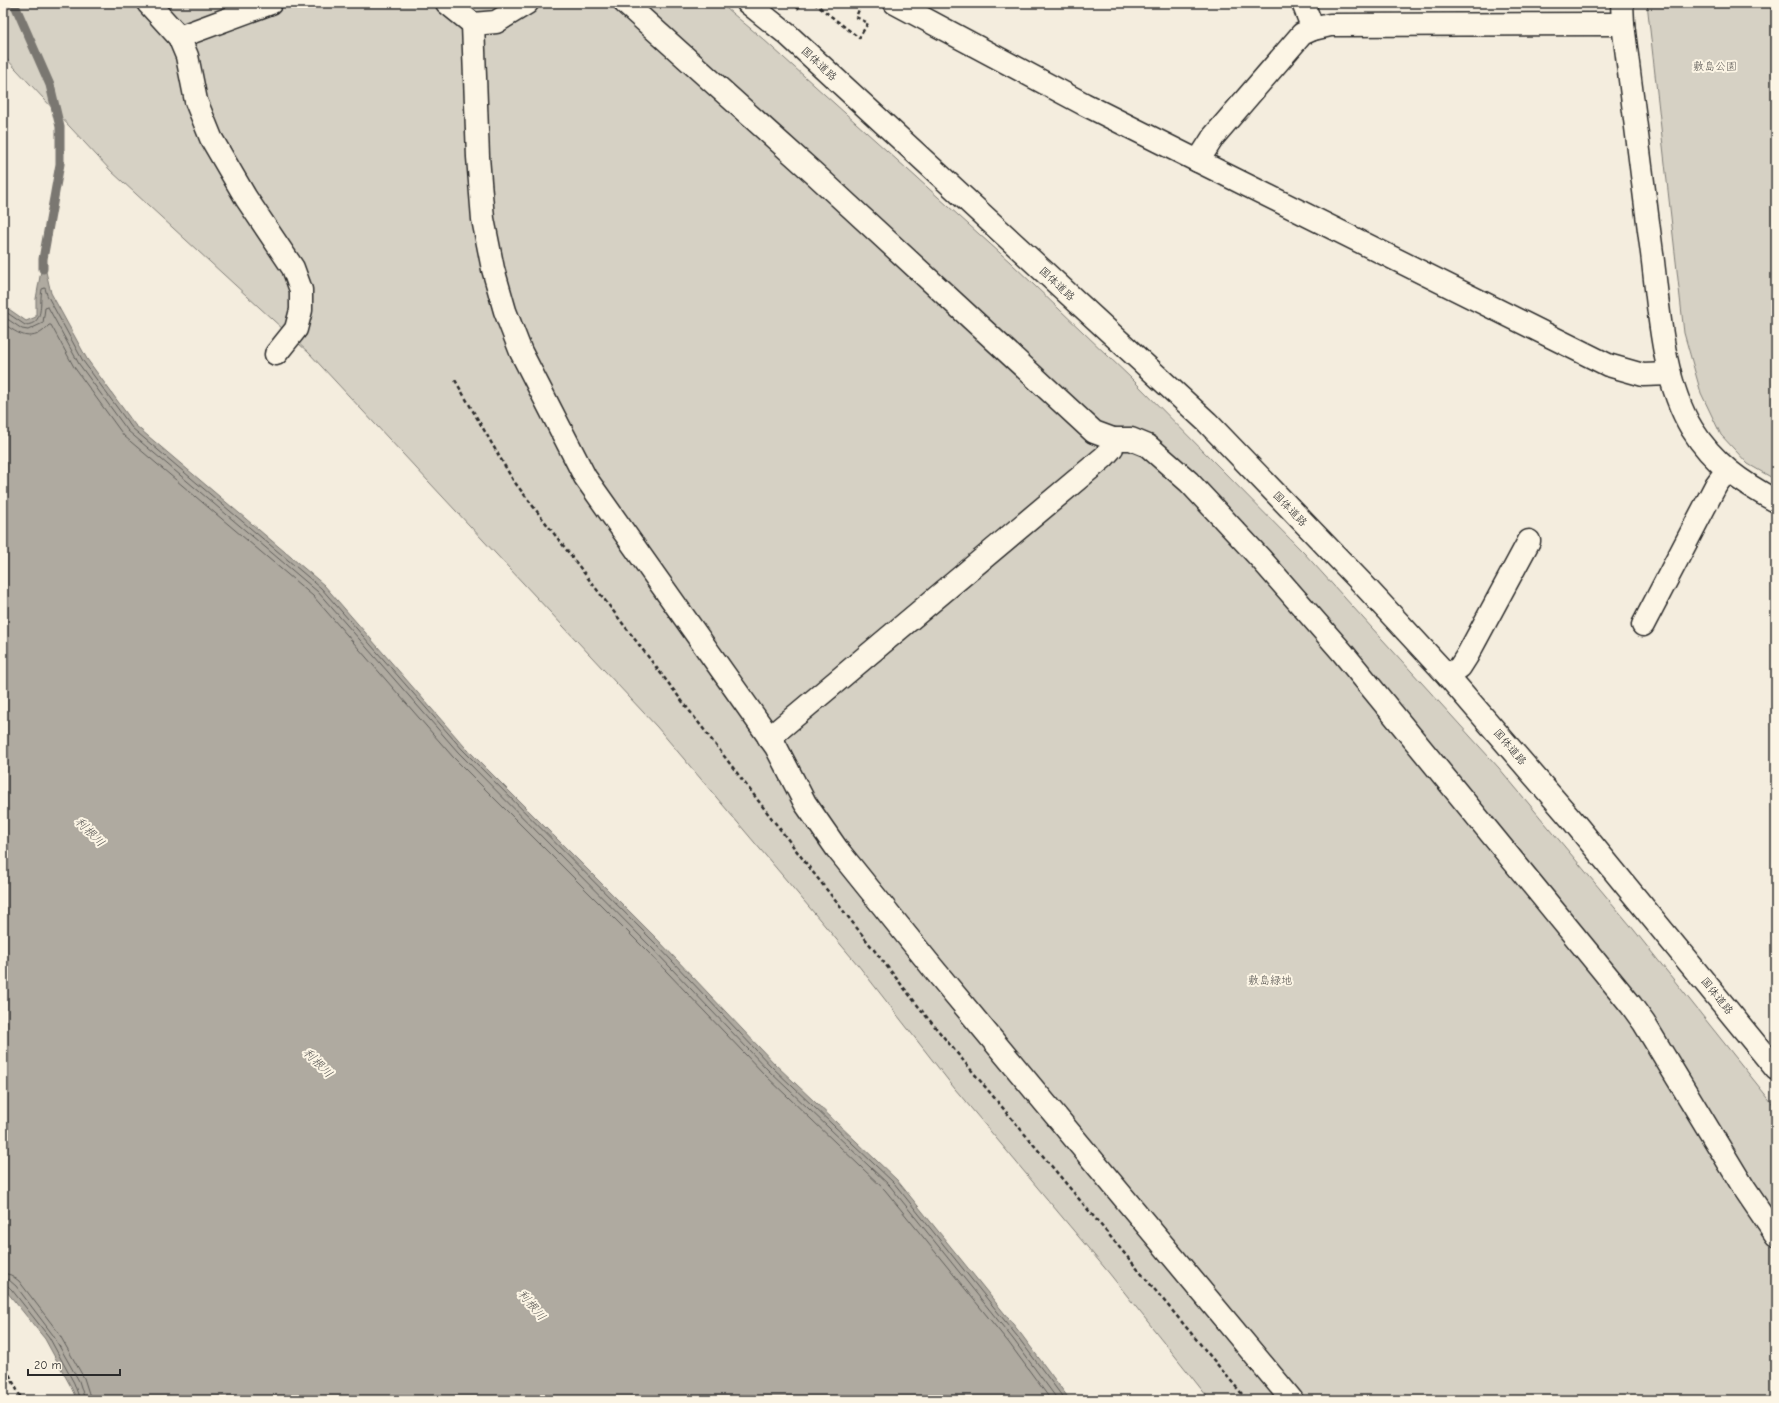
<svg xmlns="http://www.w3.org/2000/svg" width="1779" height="1403" font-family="'Comic Neue','Klee One',sans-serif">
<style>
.green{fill:#d6d1c4;stroke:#807e78}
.water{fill:#afaaa0;stroke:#7a7771}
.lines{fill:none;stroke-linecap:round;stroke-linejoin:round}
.shore{stroke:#605e5a;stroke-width:1}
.stream{stroke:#7a7771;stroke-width:9}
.minor-casing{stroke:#2b2b2b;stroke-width:25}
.path{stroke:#2b2b2b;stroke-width:2.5;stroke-dasharray:4 3;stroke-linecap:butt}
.minor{stroke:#fcf5e5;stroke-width:22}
.labels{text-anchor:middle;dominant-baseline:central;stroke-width:4;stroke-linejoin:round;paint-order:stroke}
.street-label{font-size:11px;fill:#2b2b2b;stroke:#fcf5e5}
.park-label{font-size:11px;fill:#565451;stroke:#fcf5e5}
.water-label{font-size:12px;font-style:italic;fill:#595754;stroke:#fcf5e5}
</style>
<rect width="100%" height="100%" fill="#f4edde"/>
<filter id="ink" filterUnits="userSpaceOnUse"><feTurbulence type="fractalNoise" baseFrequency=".025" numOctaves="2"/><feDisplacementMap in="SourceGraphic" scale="8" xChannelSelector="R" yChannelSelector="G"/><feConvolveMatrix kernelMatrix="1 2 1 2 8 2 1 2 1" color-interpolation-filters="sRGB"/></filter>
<g filter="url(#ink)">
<!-- green -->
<g class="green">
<path d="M3,3h717l43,36 247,223 122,117 172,174 195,215 131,157 146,183v292h-566l-101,-127 -154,-184 -97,-124 -201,-238 -348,-374 -198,-182 -108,-116z"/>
<path d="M1647,3h129v477l-28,-16 -27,-29 -20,-42 -17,-60z"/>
</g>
<!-- water -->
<path class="water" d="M43,259l8,34 36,66 48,66 189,160 140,161 195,195 116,123 122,116 124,154 49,66h-993l-7,-15 -25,-46 -42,-52v-982l23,16 10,-4v-18z"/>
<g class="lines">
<!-- shore -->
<g class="shore">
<path d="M3,310l22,15c20,-1 14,-21 17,-36l3,-1 2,7 36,66 49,67 189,160 141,161 194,195 116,123 122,116 123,153 48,64"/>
<path d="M3,316l19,13 6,1 15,-7 2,-15 3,-1 31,57 49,67 190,161 140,160 194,196 116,122 122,116 123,153 45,61"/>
<path d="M3,323c16,12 30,21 46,2h2l23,42 50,69 189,160 140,161 195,195 116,122 121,116 124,153 42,57"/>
<path d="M3,1273l8,2 8,6 39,51 26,46 7,22"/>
<path d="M3,1279l6,1 7,6 37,49 26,46 6,19"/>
<path d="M3,1284l4,1 5,5 37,47 25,46 6,17"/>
</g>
<!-- stream -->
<path class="stream" d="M14,3l36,82 10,42v37l-17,95v10"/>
<defs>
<g id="minor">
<path d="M148,3l31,34 8,19 9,45 15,37 35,60 47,70 8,22v20l-5,19 -20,25"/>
<path d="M447,3l26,21 23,-2 31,-19"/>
<path d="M625,3l192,173 277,256 19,7h18l17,7 41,36 71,76 83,95 288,352 13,18 100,165 32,47"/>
<path d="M748,3l40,32 419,387 154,160 87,94 125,145 203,248"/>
<path d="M895,3l189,101 114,57 410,204 35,10 27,-1"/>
<path d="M1303,3l10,26"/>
<path d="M1622,3l1,21c10,77 19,153 29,229 7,57 10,126 40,176 21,34 50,54 84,72"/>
<path d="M473,24l5,133 5,62 10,50 12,42 16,41 64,125 191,270 29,56 32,46 95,118 360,433"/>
<path d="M179,37l92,-34"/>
<path d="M1198,161l16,-25 88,-102 11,-5 17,-4 293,-1"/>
<path d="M1643,625l73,-140 11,-15"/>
<path d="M1448,676l12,-9 7,-11 62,-115"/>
<path d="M769,738l335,-281 8,-9 1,-9"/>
</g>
</defs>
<!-- minor casing -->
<use href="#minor" class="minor-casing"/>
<!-- path -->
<g class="path">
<path d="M814,3l45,35 9,-15 -12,-6 4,-10"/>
<path d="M1766,3l10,8"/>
<path d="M797,9l5,-6"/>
<path d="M455,380l58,100 299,391 114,145 321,384"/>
<path d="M3,1362l19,38"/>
</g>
<!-- minor -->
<use href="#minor" class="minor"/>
</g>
</g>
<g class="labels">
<!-- street labels -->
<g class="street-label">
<text transform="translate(819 64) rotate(43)">国体道路</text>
<text transform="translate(1057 284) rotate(43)">国体道路</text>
<text transform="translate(1290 509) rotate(46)">国体道路</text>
<text transform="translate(1510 747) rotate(49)">国体道路</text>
<text transform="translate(1717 996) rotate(51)">国体道路</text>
</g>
<!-- park labels -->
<g class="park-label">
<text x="1715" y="66">敷島公園</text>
<text x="1270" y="980">敷島緑地</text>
</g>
<!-- water labels -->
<g class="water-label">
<text transform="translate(90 832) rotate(45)">利根川</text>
<text transform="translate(318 1063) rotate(45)">利根川</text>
<text transform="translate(532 1305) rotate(50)">利根川</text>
</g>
</g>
<!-- margin -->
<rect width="1779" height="1403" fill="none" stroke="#fcf5e5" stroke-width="16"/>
<rect x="8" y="8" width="1763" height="1387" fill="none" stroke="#2b2b2b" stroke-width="1.5" filter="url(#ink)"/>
<!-- scale -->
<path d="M28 1369v6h92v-6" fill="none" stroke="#2b2b2b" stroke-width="2"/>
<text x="34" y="1369" font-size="12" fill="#2b2b2b" stroke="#fcf5e5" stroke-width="3" paint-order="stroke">20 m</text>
</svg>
